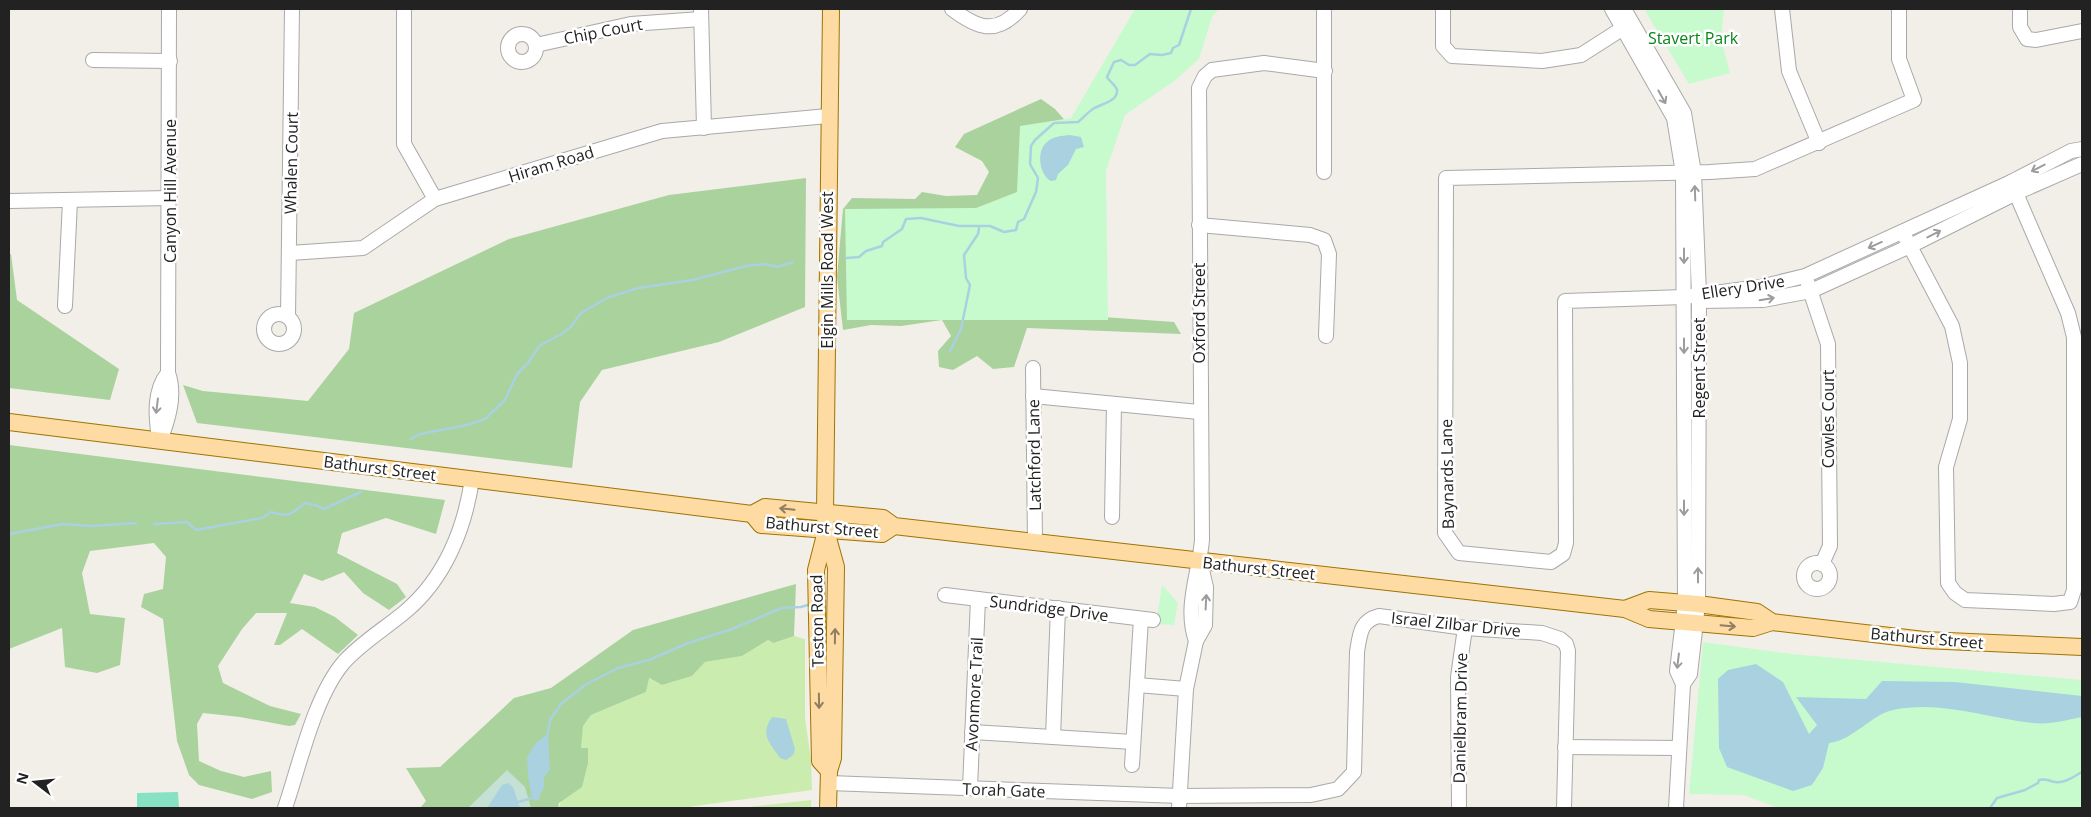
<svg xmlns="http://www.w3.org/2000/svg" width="2091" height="817" font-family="'Open Sans',sans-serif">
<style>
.grass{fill:#caecaf}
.forest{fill:#aad29d}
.wetland{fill:#c5e0d5}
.park{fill:#c7fbce}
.pitch{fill:#87e1c3}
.water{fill:#a9d1e0}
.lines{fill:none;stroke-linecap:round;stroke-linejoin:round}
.stream{stroke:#a9d1e0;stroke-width:2.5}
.minor-casing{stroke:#a9a9a9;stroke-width:16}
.major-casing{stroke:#a07300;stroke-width:18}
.minor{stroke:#fff;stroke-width:14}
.major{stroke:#fddba3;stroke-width:16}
.oneway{stroke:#9c9c9c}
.oneway2{stroke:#907e62}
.labels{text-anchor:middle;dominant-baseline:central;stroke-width:5;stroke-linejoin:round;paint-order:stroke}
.street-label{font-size:16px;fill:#222;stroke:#fff}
.park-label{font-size:16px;fill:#0a851b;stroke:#fff}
</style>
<rect width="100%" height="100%" fill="#f2efe9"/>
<!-- grass -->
<g class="grass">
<path d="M794,636l11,3v79l6,42 1,30 -131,18h-123l30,-60h-8l3,-22 8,-11 55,-23 2,-14 14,7 30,-9 13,-14 37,-6 26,-16 7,3z"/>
<path d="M811,800v8h-71z"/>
</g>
<!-- forest -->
<g class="forest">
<path d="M1041,99l14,10 16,18 -53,184 156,11 7,12 -154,-6 -13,39 -21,2 -16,-13 -24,14 -14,-3 -1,-16 13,-15 -9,-16 -41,6 -30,-1 -28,5 -6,-53 6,-68 9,-11 63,1 7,-7 24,4 31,-1 12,-23 -7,-11 -27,-14 9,-13z"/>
<path d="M806,178l-1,129 -86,35 -117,28 -22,32 -8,66 -375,-45 -14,-38 20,6 105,10 41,-52 5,-36 155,-74 160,-44z"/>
<path d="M9,254h2l6,46 102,69 -9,31 -101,-12z"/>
<path d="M9,445l436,55 -9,34 -50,-16 -44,15 -5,20 60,31 9,13 -17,13 -26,-17 -19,-21 -22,9 -18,-7 -14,29 25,4 20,10 23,18 -20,19 -36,-25 -22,16h-6l13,-32h-31l-14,16 -24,37 5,17 47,23 31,8 -6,11 -6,1 -49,-9 -37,-4 -6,11 2,37 22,10 23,6 27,-6 1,21 -20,7 -53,-14 -10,-10 -12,-34 -14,-122 -22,-12 3,-13 19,-5 3,-32 -12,-14 -64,8 -8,22 8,41 35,4 -5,47 -23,8 -32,-6 -3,-39 -53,21z"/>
<path d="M796,584l-2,52 -20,7 -6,-3 -26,16 -37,6 -13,14 -30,9 -13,-7 -3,14 -55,23 -8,11 -2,22h7v15l-6,24 -23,16 -1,5h-138l6,-7 -20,-33 34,-1 74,-69 37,-10 82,-58z"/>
</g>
<!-- wetland -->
<path class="wetland" d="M507,770l18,17 6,21h-63z"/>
<!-- park -->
<g class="park">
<path d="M1135,9h84l-7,8 -13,42 -22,20 -52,36 -19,56 2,149h-261l-2,-111 131,-1 41,-16 3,-66 51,-8z"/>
<path d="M1644,9h80l-3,30 9,34 -41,11z"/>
<path d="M1162,585l16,18 -4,22 -18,-1z"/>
<path d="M1703,642l89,12 290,26v128h-304l-34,-13 -55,-1z"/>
</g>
<!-- pitch -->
<path class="pitch" d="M178,792l1,16h-42v-15z"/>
<!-- water -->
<g class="water">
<path d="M1070,135l11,2 3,10 -8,2 -8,16 -10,9 -2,6 -5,1c-12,-6 -15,-31 -4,-39 6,-6 15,-6 23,-7z"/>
<path d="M1756,664l27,18 26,52 8,-9 -21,-28 70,2 16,-18 73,1 127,14v21c-16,3 -32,8 -49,6 -47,-5 -93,-23 -140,-13 -21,4 -39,30 -64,33l-6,25 -11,17 -19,6 -66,-24 -8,-19 -1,-69 10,-9z"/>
<path d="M772,717l14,2 9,30 -2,6 -7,5 -6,-2c-11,-16 -20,-23 -8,-41z"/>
<path d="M548,733l2,37 -6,7v10l-6,13 -3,1 -3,-3 -4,-22 -1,-18 7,-13z"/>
<path d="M508,783l5,4 7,21h-33l15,-23z"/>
</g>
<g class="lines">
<!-- stream -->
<g class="stream">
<path d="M846,258l13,-1 7,-6 16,-5 1,-4 19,-13 4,-10 15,-1 38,8h31l14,6 12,-2 2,-8 6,-3 12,-27 2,-14 -8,-14 1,-18 4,-6 19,-17 24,-1c5,-4 9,-9 15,-13 7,-5 25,-7 24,-19 -1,-5 -8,-9 -10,-13l7,-15 7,-2 8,5h6l15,-11 12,1 9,-2 2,-5 6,-3 12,-36"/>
<path d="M950,351l11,-22 9,-44 -4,-7 -2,-23 14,-21 1,-6"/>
<path d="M410,439l10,-5 47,-9 18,-6 20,-19 12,-26 11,-11 11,-17 24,-13 7,-5 11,-15 26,-15 31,-10 55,-8 53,-14 19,-2 13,3 15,-5"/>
<path d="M154,524l33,-2 9,8 66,-12 9,-6c20,6 19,2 34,-9l10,2 9,4 37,-17"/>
<path d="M9,534l54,-10 29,2 44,-3"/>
<path d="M548,733l2,-13 11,-16 24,-19 33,-17 31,-8 39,-17 44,-14 50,-21 19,-1 10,-3"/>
<path d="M518,802l14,-4"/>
<path d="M1990,808l7,-10 28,-8 13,-7 1,-3c8,-2 9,1 16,2 9,2 20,-6 27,-10"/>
</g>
<defs>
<g id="minor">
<path d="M404,9v135l31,55"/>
<path d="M701,9l3,119"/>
<path d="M952,9c25,19 44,27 68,0"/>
<path d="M1443,9v37l9,10 90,5 39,-6 50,-32"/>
<path d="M1612,9l62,109 9,55 2,430 -8,68 6,13 -7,124"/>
<path d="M1624,9l60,104 10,60 5,121 -1,310 -8,70 -7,10"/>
<path d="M1782,9l7,62 30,72"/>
<path d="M1899,9v50l15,41 -159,69 -45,3 -264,6 -1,355 14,20 92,9 12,-8 3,-11 -1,-242 119,-4 76,-10 45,-11 206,-94 60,-31 11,-2"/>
<path d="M2020,9v18l7,12 9,1 46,-9"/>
<circle cx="522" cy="48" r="14"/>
<path d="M536,45l95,-21 70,-5"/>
<path d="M93,60l77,1"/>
<path d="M1324,172v-163"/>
<path d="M9,201l161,-3"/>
<path d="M1199,225l111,10 14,5 5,14 -3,82"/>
<path d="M1903,233l49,93 8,37v56l-14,48 2,116 7,10 10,7 89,4 16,-2 4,-12v-253l-6,-24 -57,-131"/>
<path d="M290,253l73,-5 72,-49 227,-68 166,-15"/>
<path d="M1808,284l20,60 2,202 -8,18"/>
<path d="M1699,301l64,-1 48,-9 99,-45 106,-53 66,-29"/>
<path d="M65,306l5,-105"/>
<circle cx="279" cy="329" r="15"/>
<path d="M288,317l4,-308"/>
<path d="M1033,368l2,174"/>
<path d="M1033,396l166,16"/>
<path d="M159,439c-3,-21 -6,-48 9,-66"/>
<path d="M160,441c8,-21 16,-46 8,-68l1,-364"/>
<path d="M1112,517l2,-113"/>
<circle cx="1817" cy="576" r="13"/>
<path d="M945,595l208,25"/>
<path d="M1196,641c-12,-34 3,-66 6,-101l-3,-452 6,-12 7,-6 52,-7 61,8"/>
<path d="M1137,685l49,4"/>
<path d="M972,732l161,10"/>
<path d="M1053,737l5,-129"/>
<path d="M1565,747l114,1"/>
<path d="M1132,765l9,-146"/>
<path d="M829,783l351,13 131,-1 27,-6 16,-17 3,-120c3,-18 3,-31 22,-36l86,12 77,5 18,6 6,5 2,7 -4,157"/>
<path d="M970,788l8,-189"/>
<path d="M285,808c15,-44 29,-111 59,-146 18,-20 42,-34 62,-51 39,-33 59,-83 66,-132"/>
<path d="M1179,808l7,-119 10,-48 9,-16 1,-38 -6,-25"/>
<path d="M1459,808l-1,-131 7,-49"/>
</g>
<g id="major">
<path d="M9,422l743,92 13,-7 118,11 11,8 731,83 24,10 104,9 19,-6"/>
<path d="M752,514l9,11 121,9 12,-8"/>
<path d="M826,531l-10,39 4,191 9,10"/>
<path d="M1625,609l24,-9 49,4 59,8 15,10 152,18 158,7"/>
<path d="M828,808l1,-37 4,-13 3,-191 -10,-36 -1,-18 6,-504"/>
</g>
</defs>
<!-- minor casing -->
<use href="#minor" class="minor-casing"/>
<!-- major casing -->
<use href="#major" class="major-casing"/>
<!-- minor -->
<use href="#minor" class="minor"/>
<!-- major -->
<use href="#major" class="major"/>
</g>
<!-- one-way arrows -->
<defs><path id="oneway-shaft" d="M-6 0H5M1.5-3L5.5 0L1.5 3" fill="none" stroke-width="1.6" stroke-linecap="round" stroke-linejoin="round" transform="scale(1.25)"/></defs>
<g class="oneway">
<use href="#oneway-shaft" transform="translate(1662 97) rotate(61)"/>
<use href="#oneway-shaft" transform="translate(2038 168) rotate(153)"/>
<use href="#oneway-shaft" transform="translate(1695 193) rotate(-92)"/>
<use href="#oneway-shaft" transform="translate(1934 234) rotate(-27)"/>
<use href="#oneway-shaft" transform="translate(1875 245) rotate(156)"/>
<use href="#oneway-shaft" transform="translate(1684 256) rotate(90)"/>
<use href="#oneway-shaft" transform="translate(1767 299) rotate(-9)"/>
<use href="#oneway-shaft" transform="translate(1684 346) rotate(90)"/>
<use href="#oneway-shaft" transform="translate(157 406) rotate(97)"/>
<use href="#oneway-shaft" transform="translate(1684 508) rotate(90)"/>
<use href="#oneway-shaft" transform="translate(1698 575) rotate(-90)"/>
<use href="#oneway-shaft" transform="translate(1206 602) rotate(-87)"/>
<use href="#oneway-shaft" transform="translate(1678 661) rotate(97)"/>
</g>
<g class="oneway2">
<use href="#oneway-shaft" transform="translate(787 509) rotate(-174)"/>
<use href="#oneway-shaft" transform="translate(1728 626) rotate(5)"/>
<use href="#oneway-shaft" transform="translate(835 636) rotate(-89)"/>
<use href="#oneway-shaft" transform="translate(819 701) rotate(89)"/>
</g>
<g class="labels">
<!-- street labels -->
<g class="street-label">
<text transform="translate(603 31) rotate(-11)">Chip Court</text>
<text transform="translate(291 163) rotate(-89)">Whalen Court</text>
<text transform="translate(551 164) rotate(-17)">Hiram Road</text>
<text transform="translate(170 191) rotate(-90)">Canyon Hill Avenue</text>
<text transform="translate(827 270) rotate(-90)">Elgin Mills Road West</text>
<text transform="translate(1743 287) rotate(-9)">Ellery Drive</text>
<text transform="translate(1199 313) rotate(-90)">Oxford Street</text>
<text transform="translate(1699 368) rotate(-90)">Regent Street</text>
<text transform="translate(1828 419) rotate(-90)">Cowles Court</text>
<text transform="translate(1034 455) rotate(-91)">Latchford Lane</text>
<text transform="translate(380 468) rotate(7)">Bathurst Street</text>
<text transform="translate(1447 474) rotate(-91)">Baynards Lane</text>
<text transform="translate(822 527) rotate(5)">Bathurst Street</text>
<text transform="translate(1259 568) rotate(6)">Bathurst Street</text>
<text transform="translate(1049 608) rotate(7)">Sundridge Drive</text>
<text transform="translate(817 621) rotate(-91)">Teston Road</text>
<text transform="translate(1456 624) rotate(6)">Israel Zilbar Drive</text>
<text transform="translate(1927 638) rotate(5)">Bathurst Street</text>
<text transform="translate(974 694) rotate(-87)">Avonmore Trail</text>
<text transform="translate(1460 718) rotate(-89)">Danielbram Drive</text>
<text transform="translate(1004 790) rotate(2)">Torah Gate</text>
</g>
<!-- park labels -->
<g class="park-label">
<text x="1693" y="38">Stavert Park</text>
</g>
</g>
<!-- border -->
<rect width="2091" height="817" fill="none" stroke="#222222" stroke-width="20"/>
<!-- north arrow -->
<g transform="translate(35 782) rotate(286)" stroke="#ffffff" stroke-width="4" paint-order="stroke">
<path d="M0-4L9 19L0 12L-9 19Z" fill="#222222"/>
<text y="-8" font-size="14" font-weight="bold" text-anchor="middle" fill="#222222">N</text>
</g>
</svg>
